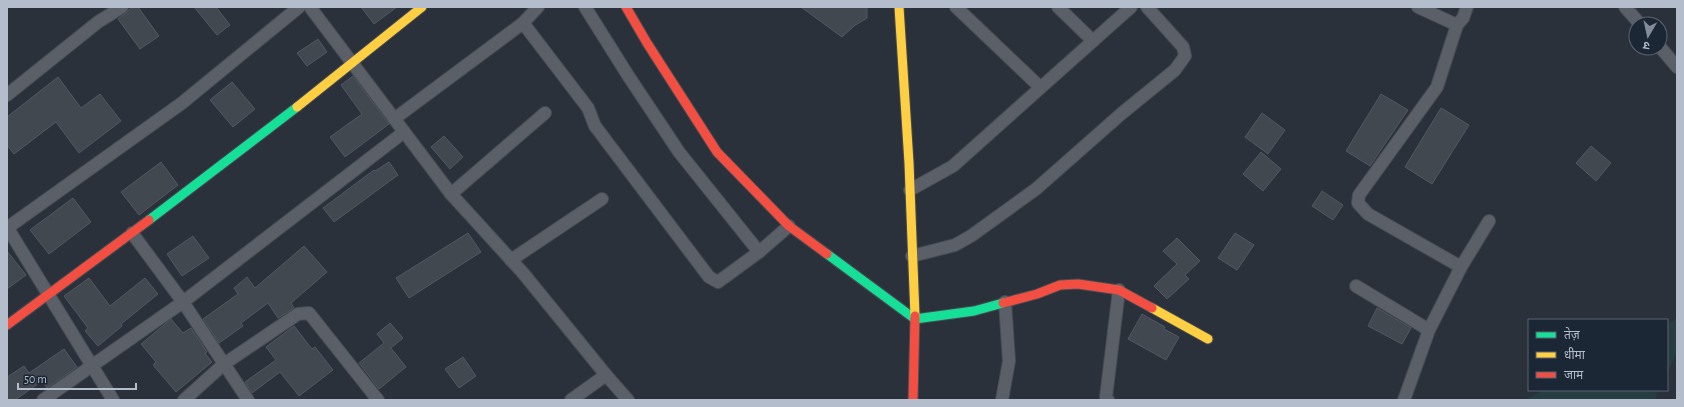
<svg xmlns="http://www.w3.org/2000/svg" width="1684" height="407" font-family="'Alegreya Sans','Noto Sans Devanagari',sans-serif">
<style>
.green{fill:#263d41}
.building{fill:#424850;stroke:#525862}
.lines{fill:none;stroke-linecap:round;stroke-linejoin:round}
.street-casing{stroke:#474c53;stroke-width:14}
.fast-casing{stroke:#474c53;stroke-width:11}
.slow-casing{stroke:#474c53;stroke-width:11}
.jam-casing{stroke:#474c53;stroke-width:11}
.street{stroke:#5b6068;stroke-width:12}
.fast{stroke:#16e098;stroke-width:9}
.slow{stroke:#ffcf43;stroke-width:9}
.jam{stroke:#f24e42;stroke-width:9}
</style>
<rect width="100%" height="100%" fill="#2a313a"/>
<!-- green -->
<g class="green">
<path d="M1677,318v34l-10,22v-50z"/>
<path d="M1544,390h115l-4,10h-130z"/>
</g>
<!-- building -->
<g class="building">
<path d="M132,7h6l21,29 -19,13 -22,-30 8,-6z"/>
<path d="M194,7h22l14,18 -13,10z"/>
<path d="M361,7h36l-23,17z"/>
<path d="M801,7h66v11l-13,8 -12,11z"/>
<path d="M318,39l9,13 -20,14 -10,-13z"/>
<path d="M353,76l36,48 -44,33 -15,-20 32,-23 -21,-29z"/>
<path d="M58,77l23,31 19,-14 21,27 -42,32 -23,-31 -42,32 -7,-9v-28z"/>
<path d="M232,82l23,27 -22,18 -23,-27z"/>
<path d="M1381,94l27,16 -38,56 -24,-15z"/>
<path d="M1441,108l28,17 -37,59 -27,-17z"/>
<path d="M1262,113l23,17 -17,24 -23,-17z"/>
<path d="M444,136l19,21 -13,12 -19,-22z"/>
<path d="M1591,146l20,17 -15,18 -20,-18z"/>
<path d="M1261,152l20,17 -18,22 -20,-17z"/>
<path d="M161,162l17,23 -39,30 -18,-23z"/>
<path d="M389,162l9,13 -64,47 -11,-14 51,-38 1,1z"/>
<path d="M1322,191l21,14 -10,15 -21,-14z"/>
<path d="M73,198l18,24 -42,32 -19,-24z"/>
<path d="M468,233l13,19 -72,46 -13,-20z"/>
<path d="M1235,233l19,12 -17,25 -19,-12z"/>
<path d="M193,236l16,22 -27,18 -15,-22z"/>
<path d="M1177,238l23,23 -15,14 4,4 -22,20 -13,-13 23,-22 -14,-13z"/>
<path d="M304,246l23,26 -36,31 3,5 -16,10 -10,-15 -27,20 2,3 -24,17 -16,-24 35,-25 -4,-6 13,-11 8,11z"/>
<path d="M7,251l19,24 -19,14z"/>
<path d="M89,278l21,28 35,-28 13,16 -37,30 1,2 -24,20 -13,-15 3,-3 -24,-32z"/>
<path d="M1377,308l34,20 -9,16 -34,-18z"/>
<path d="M1142,314l23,13 -1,2 15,8 -13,23 -38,-21z"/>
<path d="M171,319l12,14 8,-5 16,24 -2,1 7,9 -36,30 -23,-27 3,-3 -15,-18z"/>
<path d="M390,323l13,15 -12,10 15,19 -27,22 -20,-26 25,-20 -7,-9z"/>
<path d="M294,326l18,23 3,-2 18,23 -34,26 -19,-24 -28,21 -7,-11 31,-22 -10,-13z"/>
<path d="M64,349l13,18 -30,21 -5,-7 -27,19h-8v-23l17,-11 5,7z"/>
<path d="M463,357l13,19 -17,12 -14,-19z"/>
</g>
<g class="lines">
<defs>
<g id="street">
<path d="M310,7l141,187 72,79 83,102 22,25"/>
<path d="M585,7l44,70 50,75 80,100"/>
<path d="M956,7l84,80"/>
<path d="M1058,7l35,34"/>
<path d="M1418,7l39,18"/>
<path d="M1625,7l15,17"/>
<path d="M523,23l65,85 7,18 114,151 9,5 41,-30 30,-26"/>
<path d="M1660,47l17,20"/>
<path d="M7,95l91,-73 24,-15"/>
<path d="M394,119l129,-96 15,-16"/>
<path d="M910,190l43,-24 178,-159"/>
<path d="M451,194l94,-81"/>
<path d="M7,227l106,173"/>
<path d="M7,228l175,-125 117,-96"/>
<path d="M132,233l51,69 65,98"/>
<path d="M912,256l43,-11 16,-9 65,-47 85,-75 54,-44 10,-14 -2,-9 -36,-40"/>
<path d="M511,260l91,-61"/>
<path d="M1461,267l-93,-53 -10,-11 1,-8 78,-108 20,-62 6,-7 4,-11"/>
<path d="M1356,286l73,44"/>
<path d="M43,400l140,-98 221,-170"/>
<path d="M184,400l40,-36 74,-50 11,-1 69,87"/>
<path d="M571,400l35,-25"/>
<path d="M1002,400l7,-39 -4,-59"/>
<path d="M1108,400l-2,-3 13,-107"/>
<path d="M1404,400l25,-70 32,-63 28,-46"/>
</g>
<g id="fast">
<path d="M149,220l148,-113"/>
<path d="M827,254l88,65 59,-8 29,-8"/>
</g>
<g id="slow">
<path d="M899,7l10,156 6,153"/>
<path d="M297,107l125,-100"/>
<path d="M1152,308l56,31"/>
</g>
<g id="jam">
<path d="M626,7l21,36 70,109 72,74 38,28"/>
<path d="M1003,303l34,-9 23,-9 18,-1 41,6 33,18"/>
<path d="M7,325l142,-105"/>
<path d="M913,400l2,-84"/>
</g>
</defs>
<!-- street casing -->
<use href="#street" class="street-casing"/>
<!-- fast casing -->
<use href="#fast" class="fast-casing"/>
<!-- slow casing -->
<use href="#slow" class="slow-casing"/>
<!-- jam casing -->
<use href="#jam" class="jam-casing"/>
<!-- street -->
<use href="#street" class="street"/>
<!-- fast -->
<use href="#fast" class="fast"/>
<!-- slow -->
<use href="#slow" class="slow"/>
<!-- jam -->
<use href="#jam" class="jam"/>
</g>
<!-- border -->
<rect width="1684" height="407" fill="none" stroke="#b4bdcc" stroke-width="16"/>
<!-- legend -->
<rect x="1528" y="319" width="140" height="72" fill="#1c2736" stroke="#596372"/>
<rect x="1536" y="332" width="20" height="6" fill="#16e098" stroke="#596372"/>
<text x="1564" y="339" font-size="12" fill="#b4bdcc">तेज़</text>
<rect x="1536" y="352" width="20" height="6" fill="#ffcf43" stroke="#596372"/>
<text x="1564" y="359" font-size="12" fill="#b4bdcc">धीमा</text>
<rect x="1536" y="372" width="20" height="6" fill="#f24e42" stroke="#596372"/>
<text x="1564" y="379" font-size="12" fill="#b4bdcc">जाम</text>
<!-- north arrow -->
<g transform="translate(1648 36) rotate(189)"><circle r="19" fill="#1c2736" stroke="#596372"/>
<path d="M0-3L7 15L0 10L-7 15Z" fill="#848c99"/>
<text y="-6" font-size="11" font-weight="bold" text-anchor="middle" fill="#b4bdcc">उ</text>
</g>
<!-- scale -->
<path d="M18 383v6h118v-6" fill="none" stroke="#b4bdcc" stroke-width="2"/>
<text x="24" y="383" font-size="12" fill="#b4bdcc" stroke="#1c2736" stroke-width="3" paint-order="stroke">50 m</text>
</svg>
